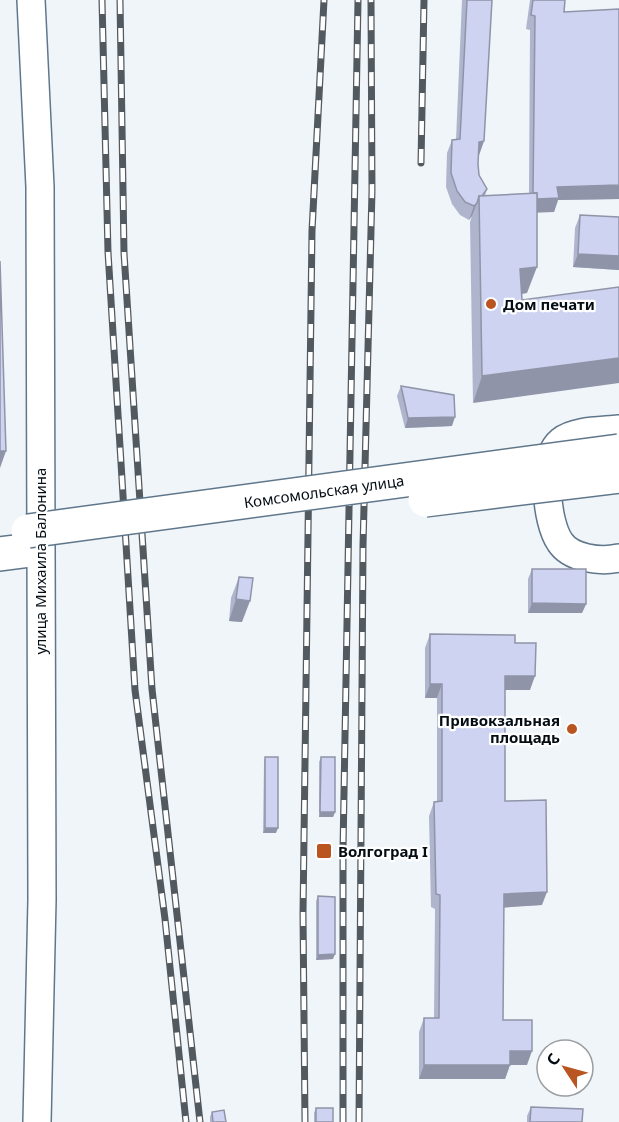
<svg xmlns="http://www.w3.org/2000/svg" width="619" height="1122" font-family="'Noto Sans',sans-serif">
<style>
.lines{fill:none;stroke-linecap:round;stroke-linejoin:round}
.minor-casing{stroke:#60778b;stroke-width:30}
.major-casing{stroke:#60778b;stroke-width:36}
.minor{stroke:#fff;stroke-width:27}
.major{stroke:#fff;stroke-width:33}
.rail-casing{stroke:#525a60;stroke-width:7}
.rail{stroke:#fff;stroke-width:4.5;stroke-dasharray:14;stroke-linecap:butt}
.major-bridge-casing{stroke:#60778b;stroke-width:36;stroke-linecap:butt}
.major-bridge{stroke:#fff;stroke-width:33}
.wall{fill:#b0b5ce}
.shaded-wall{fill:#9094a8}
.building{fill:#cdd3f0;stroke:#9094a8;stroke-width:1.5}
.poi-dot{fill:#b95520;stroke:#fff;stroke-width:2}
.labels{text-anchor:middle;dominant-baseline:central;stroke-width:4.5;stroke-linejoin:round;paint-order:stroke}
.poi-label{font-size:15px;font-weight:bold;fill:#050d14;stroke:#fff;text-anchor:start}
.street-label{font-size:15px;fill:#050d14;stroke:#fff}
</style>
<rect width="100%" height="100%" fill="#f0f5fa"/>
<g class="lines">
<defs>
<g id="minor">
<path d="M31,0l9,187 2,713 -5,222"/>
<path d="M619,429c-18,2 -44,1 -58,12 -21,17 -15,81 -1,101 11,17 41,20 59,16"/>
</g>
<path id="major" d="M0,554l31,-4"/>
</defs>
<!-- minor casing -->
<use href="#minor" class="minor-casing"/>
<!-- major casing -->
<use href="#major" class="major-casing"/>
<!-- minor -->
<use href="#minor" class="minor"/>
<!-- major -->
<use href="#major" class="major"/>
<defs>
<g id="rail">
<path d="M102,0l6,252 27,438 30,229 21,203"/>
<path d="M120,0l4,253 28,436 48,433"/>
<path d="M421,163l3,-163"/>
<path d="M305,1122l-2,-208 9,-683 12,-231"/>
<path d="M343,1122v-272l15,-850"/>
<path d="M359,1122l4,-576 9,-355 -1,-191"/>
</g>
</defs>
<!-- rail casing -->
<use href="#rail" class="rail-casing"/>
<!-- rail -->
<use href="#rail" class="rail"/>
<defs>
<g id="major-bridge">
<path d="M425,500l194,-24"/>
<path d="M28,531l591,-80"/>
</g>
</defs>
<!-- major-bridge casing -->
<use href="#major-bridge" class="major-bridge-casing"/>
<!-- major-bridge -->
<use href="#major-bridge" class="major-bridge"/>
</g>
<!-- wall -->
<g class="wall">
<path d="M462,0h30l-8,141 -5,14h-1v9l1,11 8,14 -2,7 44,-3 1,-163 -4,-1 4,-29h35l-1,12 55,-3v190l-61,1 -4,12h-17l-10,81 -5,1 -49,109 -3,-181 2,-6 -3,4 -9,-5 -8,-11 -6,-17 1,-34 5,-13h4z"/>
<path d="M580,215l39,2v53l-46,-3 2,-39z"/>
<path d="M401,386l51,40 -47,2 -8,-32z"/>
<path d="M532,569l54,35 -4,9h-54v-34z"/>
<path d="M239,577l3,45 -13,-1 2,-23z"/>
<path d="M430,634l85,9 15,47h-25v111l37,104 -38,2 -1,113 24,45h-17l-5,14h-86v-47l5,-14h10l1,-109 -4,-2 -2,-91 5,-14h3v-104h-12v-50z"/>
<path d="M265,757l11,76h-13l1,-71z"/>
<path d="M321,757l14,55 -2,5h-14v-55z"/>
<path d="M318,896l15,63 -17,1v-59z"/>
<path d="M531,1107l51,15h-55v-6z"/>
<path d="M316,1108l17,14h-19v-9z"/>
<path d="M212,1112l14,10h-16v-5z"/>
</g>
<!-- shaded-wall -->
<g class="shaded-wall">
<path d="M484,141l-5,14 -5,1 5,-14z"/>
<path d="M619,185v14l-61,1 -4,12 -26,1 5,-14 24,-12z"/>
<path d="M477,203l-5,13 -3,4 5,-14z"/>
<path d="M578,254l41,2v14l-46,-3z"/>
<path d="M537,267l-10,26 -16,2 9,-26z"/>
<path d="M619,358v25l-146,20 9,-27z"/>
<path d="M455,417l-3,9 -47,2 3,-10z"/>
<path d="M0,451h6l-6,17z"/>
<path d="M236,599l14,2 -8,21 -13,-1z"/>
<path d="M532,603l54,1 -4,9h-54z"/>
<path d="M505,676h30l-5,14h-30z"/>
<path d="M430,684h12l-5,14h-12z"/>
<path d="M320,812h15l-2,5h-14z"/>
<path d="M265,828h13l-2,5h-13z"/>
<path d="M547,892l-5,13 -43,3 5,-14z"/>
<path d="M335,954l-2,5 -17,1 2,-5z"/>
<path d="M510,1051h22l-5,14h-22z"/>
<path d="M424,1065h86l-5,14h-86z"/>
</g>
<!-- building -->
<g class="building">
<path d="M467,0h25l-8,141 -5,1 -1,22 1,11 8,14 -5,7h-3l-2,7 -3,3 -9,-4 -8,-11 -6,-18 1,-33 8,-1z"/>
<path d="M533,0h32l-1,12 55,-3v176l-62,2 2,11 -22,1v-6h-4l2,-177 -4,-1z"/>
<path d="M537,193v74l-17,2 2,31 97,-13v71l-137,18 -3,-180z"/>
<path d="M580,215l39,2v39l-41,-2z"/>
<path d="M0,261l6,190h-6z"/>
<path d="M401,386l53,9 1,22 -47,1z"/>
<path d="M532,569h54v35l-54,-1z"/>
<path d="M239,577l14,1 -3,23 -14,-2z"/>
<path d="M430,634l85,1v8h21l-1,33h-30v125l41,-1 1,92 -43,2 -1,126h29v31h-22v14h-86v-47h15l1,-123 -4,-1 -2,-92 8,-1v-117h-12z"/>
<rect x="265" y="757" width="13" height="71"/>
<path d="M321,757h14v55h-15z"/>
<path d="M318,896l17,1v57l-17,1z"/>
<path d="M531,1107l52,2 -1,13h-52z"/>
<rect x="316" y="1108" width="17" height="14"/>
<path d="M224,1110l2,12h-13l-1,-10z"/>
</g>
<!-- markers -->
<g class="poi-dot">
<circle cx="491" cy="304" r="6"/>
<circle cx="572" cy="729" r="6"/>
<rect x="316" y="843" width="16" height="16" rx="3"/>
</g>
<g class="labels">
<!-- poi labels -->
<g class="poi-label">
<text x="503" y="304">Дом печати</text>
<text x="560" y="720" text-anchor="end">Привокзальная<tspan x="560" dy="17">площадь</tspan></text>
<text x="338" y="851">Волгоград I</text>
</g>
<!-- street labels -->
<g class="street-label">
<text transform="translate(324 491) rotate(-8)">Комсомольская улица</text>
<text transform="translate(40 561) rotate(-90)">улица Михаила Балонина</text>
</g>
</g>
<!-- north arrow -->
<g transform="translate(565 1068) rotate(306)"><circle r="28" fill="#ffffff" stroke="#9b9ea1" stroke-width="1.5"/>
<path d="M0-4.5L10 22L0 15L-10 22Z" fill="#b95520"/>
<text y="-9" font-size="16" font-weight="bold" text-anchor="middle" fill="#050d14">С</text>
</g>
</svg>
